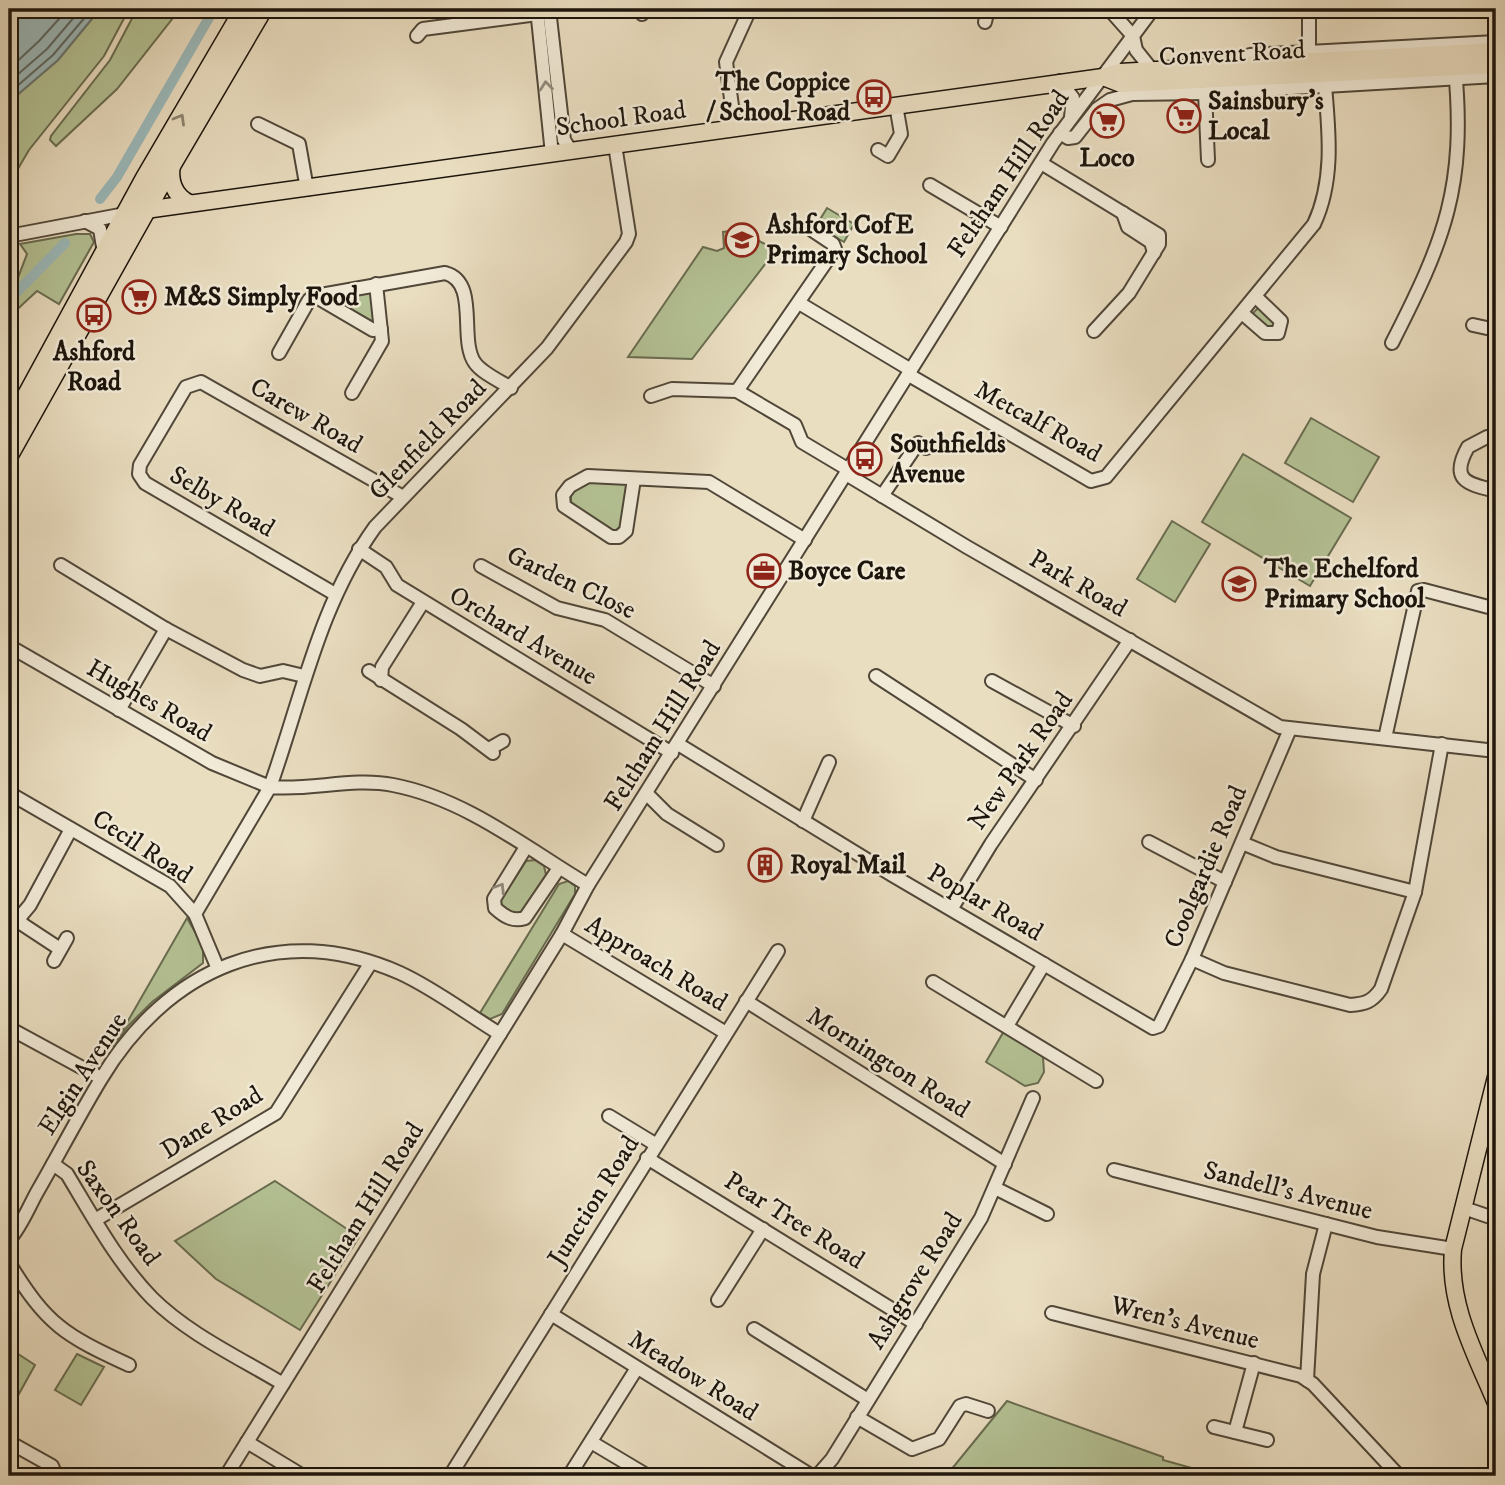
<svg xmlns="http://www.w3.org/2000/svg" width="1505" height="1485" font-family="'IM FELL DW Pica',serif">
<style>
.green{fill:#b4c295;stroke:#686c50;stroke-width:2}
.water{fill:#9bbabc;stroke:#687876;stroke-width:2}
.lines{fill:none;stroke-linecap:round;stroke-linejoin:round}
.shore{stroke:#5c6864;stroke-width:2}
.canal{stroke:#9bbabc;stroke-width:10}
.minor-casing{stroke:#504739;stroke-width:16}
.major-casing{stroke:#1c150c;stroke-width:19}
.highway-casing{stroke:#1c150c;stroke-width:21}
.minor{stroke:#f1ead7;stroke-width:12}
.major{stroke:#eadec1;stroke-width:16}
.highway{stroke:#eadec1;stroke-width:18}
.oneway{stroke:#918a7c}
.oneway2{stroke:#8d8470}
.labels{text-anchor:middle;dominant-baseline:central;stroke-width:5;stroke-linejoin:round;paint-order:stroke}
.street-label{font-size:26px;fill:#1c150c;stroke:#f1ead7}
.poi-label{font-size:26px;font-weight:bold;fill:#1c150c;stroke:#f1ead7;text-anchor:start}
</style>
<rect width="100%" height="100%" fill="#eadec1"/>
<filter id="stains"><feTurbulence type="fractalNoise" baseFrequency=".00286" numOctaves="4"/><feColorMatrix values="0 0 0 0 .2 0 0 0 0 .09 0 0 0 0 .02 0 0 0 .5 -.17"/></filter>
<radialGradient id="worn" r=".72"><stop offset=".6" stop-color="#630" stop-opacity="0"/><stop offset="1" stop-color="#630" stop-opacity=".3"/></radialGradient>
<!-- green -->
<g class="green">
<path d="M100,9h29l-25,47 -75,94 -20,34v-82l49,-42z"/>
<path d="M137,9h43l-63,80 -61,57 -6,-6 1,-4 59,-76z"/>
<path d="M827,208l27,16 -10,18 -28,-16z"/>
<path d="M739,230l37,20 -84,109 -64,-2 75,-110 14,4 7,-3 -1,-16z"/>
<path d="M76,234h14l4,8 -35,62 -22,-13 -28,26v-12l57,-59 -3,-5 -54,55v-9l5,1 13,-34 -7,-10z"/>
<path d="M366,290l7,3 3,26 -4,2 -34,-19 1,-7z"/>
<path d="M1258,308l18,14 -4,11 -21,-18z"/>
<path d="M1311,418l68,39 -26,45 -68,-39z"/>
<path d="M1243,454l108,64 -41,68 -108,-64z"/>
<path d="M596,480l27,1 6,4 -6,39 -8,7 -6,-1 -38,-23v-15l13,-10z"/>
<path d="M1172,521l38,23 -35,58 -38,-23z"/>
<path d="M535,860l9,6 2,9 -24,37 -10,2 -10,-6 -1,-8 25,-39z"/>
<path d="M568,881l7,5v8l-73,120 -12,5 -10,-6 79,-129z"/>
<path d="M187,918l16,28v17l-51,39 -24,24 -15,21z"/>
<path d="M1004,1031l39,26 1,15 -6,11 -13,3 -39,-24z"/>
<path d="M275,1181l84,56 -59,93 -84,-51 -41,-38z"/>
<path d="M9,1348l26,17 -20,36 -6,-4z"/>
<path d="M77,1354l27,13 -23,38 -26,-15z"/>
<path d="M1007,1401l156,56v3l57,16h-274z"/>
</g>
<!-- water -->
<path class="water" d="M9,9h91l-42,51 -49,42z"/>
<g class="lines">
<!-- shore -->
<g class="shore">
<path d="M9,69l30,-28 29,-32"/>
<path d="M9,82l38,-33 34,-40"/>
<path d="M9,93l44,-38 39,-46"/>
</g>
<!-- canal -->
<g class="canal">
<path d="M100,199l17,-22 97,-168"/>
<path d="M9,300l56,-57"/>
</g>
<defs>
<g id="minor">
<path d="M537,9l15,145"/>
<path d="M549,9l15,131 7,11"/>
<path d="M641,9l1,5"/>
<path d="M1109,9l24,27 3,14 16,20"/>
<path d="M1309,9v42"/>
<path d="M985,22l3,-13"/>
<path d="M417,36l6,-7 122,-16"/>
<path d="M1235,66l15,-11 246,-13"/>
<path d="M1060,81l13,17 -2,19"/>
<path d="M1205,93l3,67"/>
<path d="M258,124l41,20 8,45"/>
<path d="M735,128l-9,-66 24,-53"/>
<path d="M1060,133l8,5 7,-1 22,-28 13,-9 22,-6 73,-1 291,-17"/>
<path d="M878,150l10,6 13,-22 -5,-29"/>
<path d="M1041,163l118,72v9l-30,49 -35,38"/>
<path d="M930,185l71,42"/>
<path d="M1123,213l5,14 23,15 3,11"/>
<path d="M85,221l15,8 4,24"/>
<path d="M9,236l116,-22"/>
<path d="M315,296l58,34 8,-1"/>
<path d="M799,303l112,67"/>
<path d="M1242,313l23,20h13l3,-12 -25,-24"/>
<path d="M1473,325l23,5"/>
<path d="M1392,343c53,-104 74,-156 63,-275"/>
<path d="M279,353l30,-53 6,-4 130,-23c35,9 13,67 30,90 7,10 25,18 36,25"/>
<path d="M909,375l182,106 15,-4 208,-253c22,-47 14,-100 10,-150"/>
<path d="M737,391l98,-142 -2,-5 -21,-14"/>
<path d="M352,393l30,-52 -6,-57"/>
<path d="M651,396l21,-7 65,2 58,34 7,17 47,28"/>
<path d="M1487,437l-19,10c-19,34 0,37 28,44"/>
<path d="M846,474l121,73 313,180 216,24"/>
<path d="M634,479l-8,52 -7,6h-8l-47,-31 -1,-11 7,-9 18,-10 121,6 96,58"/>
<path d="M882,496l36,-53 8,5"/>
<path d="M359,549l27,18 11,18 275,168"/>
<path d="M61,565l105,64 77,41 17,6 23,-5 21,5"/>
<path d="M481,566l76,42 48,12 109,66"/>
<path d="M335,594l-190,-111 -6,-9 1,-9 46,-78 15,-5 202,115"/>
<path d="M9,646l203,117 58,24c32,-90 49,-182 105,-260l172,-179 79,-106 3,-8 -14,-89"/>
<path d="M369,671l92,58 32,24"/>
<path d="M876,676l160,104"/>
<path d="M381,680l1,-13 41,-65"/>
<path d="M992,681l82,45"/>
<path d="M119,710l47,-81"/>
<path d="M1385,738l33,-147 6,-1 72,19"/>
<path d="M678,744l214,131 261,153 6,-2 33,-67 98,-230"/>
<path d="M489,749l14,-8"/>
<path d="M9,793l161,93 25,28 23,55"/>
<path d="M647,794l20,20 50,31"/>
<path d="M803,821l26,-59"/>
<path d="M1149,842l76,40"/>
<path d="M1242,843l34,14 139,35"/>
<path d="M526,847l-32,52 1,9c9,8 17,14 30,10l34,-50"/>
<path d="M952,908l39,-64 139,-204"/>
<path d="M195,914l75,-127c41,4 82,-10 123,-2 73,14 133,63 195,100"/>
<path d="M19,918l3,6 38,25"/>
<path d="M9,919l10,-1 11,-13 41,-76"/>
<path d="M562,934l164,99"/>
<path d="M1192,959l32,14 126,32c15,-1 22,-3 31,-16l34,-97 27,-148"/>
<path d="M54,961l13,-23"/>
<path d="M933,982l163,99"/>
<path d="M746,1001l259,163"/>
<path d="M1007,1026l37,-62"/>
<path d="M9,1028l92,50"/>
<path d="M609,1116l46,28"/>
<path d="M647,1158l269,166"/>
<path d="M53,1164l14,10c26,43 50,88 85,124 36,36 88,60 131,86"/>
<path d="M1114,1170l263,67 76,12"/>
<path d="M995,1188l52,26"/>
<path d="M1464,1208l32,11"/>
<path d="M95,1220l181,-107 94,-149"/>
<path d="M9,1240c11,-12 19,-31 27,-46 22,-38 42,-77 65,-115 66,-110 177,-160 299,-106 35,16 67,41 100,61"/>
<path d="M9,1263c38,62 55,72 120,102"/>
<path d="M718,1300l45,-71"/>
<path d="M1052,1313l249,63 12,8 86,92"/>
<path d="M551,1314l261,162"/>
<path d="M754,1329l114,71"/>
<path d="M1307,1380l6,-106 13,-50"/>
<path d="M857,1417l55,32 27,-10 21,-33 6,-2 22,7"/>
<path d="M1214,1427l53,13"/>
<path d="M1235,1432l19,-69"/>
<path d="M9,1442l43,24 4,10"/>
<path d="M247,1442l56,34"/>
<path d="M591,1442l57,34"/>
<path d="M226,1476l336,-542 26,-49 465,-742 100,-134"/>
<path d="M450,1476l328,-525"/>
<path d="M569,1476l68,-108"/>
<path d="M817,1476l15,-17 149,-241 52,-120"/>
</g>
<g id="major">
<path d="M1103,77l18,7 375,-19"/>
<path d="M172,164c-3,17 2,31 17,39"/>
<path d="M138,211l965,-134 17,-5 376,-21"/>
<path d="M1496,1077l-43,172c-5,56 22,104 43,154"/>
</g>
<g id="highway">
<path d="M9,428l136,-250 99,-169"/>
<path d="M9,455l163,-291 91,-155"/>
</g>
</defs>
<!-- minor casing -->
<use href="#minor" class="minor-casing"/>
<!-- major casing -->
<use href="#major" class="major-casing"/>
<!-- highway casing -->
<use href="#highway" class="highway-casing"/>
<!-- minor -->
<use href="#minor" class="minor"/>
<!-- major -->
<use href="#major" class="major"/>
<!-- highway -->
<use href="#highway" class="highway"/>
</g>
<!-- one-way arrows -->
<defs><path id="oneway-chevron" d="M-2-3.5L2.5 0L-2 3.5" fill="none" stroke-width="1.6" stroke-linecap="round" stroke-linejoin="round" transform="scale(1.75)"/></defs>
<g class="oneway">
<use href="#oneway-chevron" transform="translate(546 86) rotate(-96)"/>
<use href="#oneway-chevron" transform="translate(500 888) rotate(-58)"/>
</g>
<use class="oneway2" href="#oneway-chevron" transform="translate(180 119) rotate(-60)"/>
<!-- icons -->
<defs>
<symbol id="bus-ring" viewBox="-11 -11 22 22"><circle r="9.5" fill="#f1ead7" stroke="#8f2418" stroke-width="1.5"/><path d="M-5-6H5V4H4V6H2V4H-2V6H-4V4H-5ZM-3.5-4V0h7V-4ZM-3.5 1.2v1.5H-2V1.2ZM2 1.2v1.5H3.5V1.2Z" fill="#8f2418"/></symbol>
<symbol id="supermarket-ring" viewBox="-11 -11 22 22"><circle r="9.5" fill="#f1ead7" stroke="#8f2418" stroke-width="1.5"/><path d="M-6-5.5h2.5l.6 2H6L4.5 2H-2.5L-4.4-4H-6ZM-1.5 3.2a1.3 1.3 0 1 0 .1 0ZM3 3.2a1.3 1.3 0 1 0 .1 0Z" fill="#8f2418"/></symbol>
<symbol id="school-ring" viewBox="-11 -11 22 22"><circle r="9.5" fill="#f1ead7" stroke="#8f2418" stroke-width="1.5"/><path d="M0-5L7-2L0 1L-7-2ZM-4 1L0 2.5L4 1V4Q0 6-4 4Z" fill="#8f2418"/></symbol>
<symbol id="office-ring" viewBox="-11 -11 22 22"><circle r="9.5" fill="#f1ead7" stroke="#8f2418" stroke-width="1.5"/><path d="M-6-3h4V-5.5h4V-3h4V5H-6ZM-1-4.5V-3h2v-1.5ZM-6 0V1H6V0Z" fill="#8f2418"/></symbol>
<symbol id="building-ring" viewBox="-11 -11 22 22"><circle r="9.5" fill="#f1ead7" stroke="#8f2418" stroke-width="1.5"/><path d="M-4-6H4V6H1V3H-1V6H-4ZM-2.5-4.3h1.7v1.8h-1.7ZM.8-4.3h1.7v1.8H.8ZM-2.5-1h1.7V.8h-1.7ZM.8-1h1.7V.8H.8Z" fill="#8f2418"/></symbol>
</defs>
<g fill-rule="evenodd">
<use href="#bus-ring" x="855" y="78" width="38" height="38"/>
<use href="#supermarket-ring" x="1165" y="97" width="38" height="38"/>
<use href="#supermarket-ring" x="1088" y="102" width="38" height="38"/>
<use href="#school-ring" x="723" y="221" width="38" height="38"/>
<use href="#supermarket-ring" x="120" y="278" width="38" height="38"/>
<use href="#bus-ring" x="75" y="296" width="38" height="38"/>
<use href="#bus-ring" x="846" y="440" width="38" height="38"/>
<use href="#office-ring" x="745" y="552" width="38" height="38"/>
<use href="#school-ring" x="1220" y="565" width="38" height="38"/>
<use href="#building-ring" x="746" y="846" width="38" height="38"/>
</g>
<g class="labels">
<!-- street labels -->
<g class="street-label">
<text transform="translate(1232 54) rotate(-3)">Convent Road</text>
<text transform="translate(621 119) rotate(-8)">School Road</text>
<text transform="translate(1009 174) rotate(-56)">Feltham Hill Road</text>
<text transform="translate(306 416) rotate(30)">Carew Road</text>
<text transform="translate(1038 422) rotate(29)">Metcalf Road</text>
<text transform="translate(428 440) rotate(-46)">Glenfield Road</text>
<text transform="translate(222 502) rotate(30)">Selby Road</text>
<text transform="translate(571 583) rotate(25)">Garden Close</text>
<text transform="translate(1078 584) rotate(30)">Park Road</text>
<text transform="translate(523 636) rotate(31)">Orchard Avenue</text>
<text transform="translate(149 701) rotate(30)">Hughes Road</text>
<text transform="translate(663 726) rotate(-58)">Feltham Hill Road</text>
<text transform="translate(1021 761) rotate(-55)">New Park Road</text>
<text transform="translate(142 847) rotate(33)">Cecil Road</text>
<text transform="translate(1206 867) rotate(-67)">Coolgardie Road</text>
<text transform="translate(985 903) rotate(30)">Poplar Road</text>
<text transform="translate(656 964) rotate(31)">Approach Road</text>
<text transform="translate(888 1063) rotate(32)">Mornington Road</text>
<text transform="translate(83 1074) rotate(-57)">Elgin Avenue</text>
<text transform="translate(212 1123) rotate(-32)">Dane Road</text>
<text transform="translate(1288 1191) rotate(14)">Sandell's Avenue</text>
<text transform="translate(594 1201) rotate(-58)">Junction Road</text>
<text transform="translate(366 1208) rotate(-58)">Feltham Hill Road</text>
<text transform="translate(118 1213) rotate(54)">Saxon Road</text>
<text transform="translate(794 1221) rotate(32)">Pear Tree Road</text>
<text transform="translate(915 1281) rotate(-58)">Ashgrove Road</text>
<text transform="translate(1185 1323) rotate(14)">Wren's Avenue</text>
<text transform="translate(693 1376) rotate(32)">Meadow Road</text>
</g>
<!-- poi labels -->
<g class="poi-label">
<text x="850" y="82" text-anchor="end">The Coppice<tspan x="850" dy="30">/ School Road</tspan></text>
<text x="1208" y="101">Sainsbury's<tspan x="1208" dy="30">Local</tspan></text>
<text x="1107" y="158" text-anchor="middle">Loco</text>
<text x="766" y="225">Ashford CofE<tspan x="766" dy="30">Primary School</tspan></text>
<text x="164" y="297">M&amp;S Simply Food</text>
<text x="94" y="352" text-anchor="middle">Ashford<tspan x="94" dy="30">Road</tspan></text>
<text x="890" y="444">Southfields<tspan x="890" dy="30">Avenue</tspan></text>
<text x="1264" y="569">The Echelford<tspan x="1264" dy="30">Primary School</tspan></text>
<text x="788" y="571">Boyce Care</text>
<text x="790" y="865">Royal Mail</text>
</g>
</g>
<!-- margin -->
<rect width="1505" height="1485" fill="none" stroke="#eadec1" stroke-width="35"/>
<rect x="10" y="10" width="1484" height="1464" fill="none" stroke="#1c150c" stroke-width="3.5"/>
<rect x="18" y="18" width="1470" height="1450" fill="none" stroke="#1c150c" stroke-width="2"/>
<rect width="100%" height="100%" filter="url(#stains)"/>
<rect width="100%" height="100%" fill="url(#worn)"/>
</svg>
